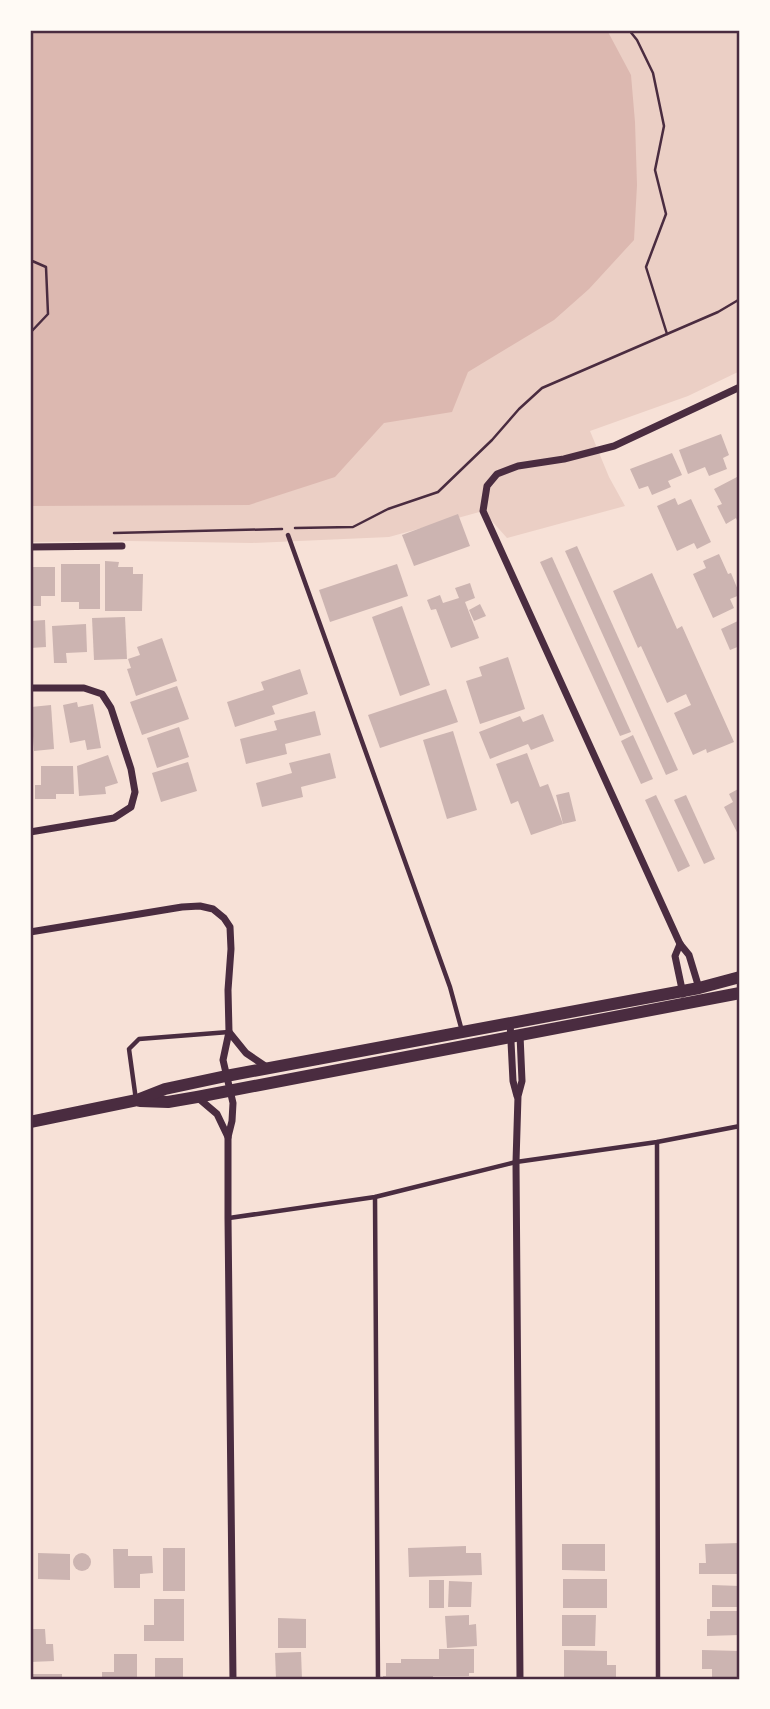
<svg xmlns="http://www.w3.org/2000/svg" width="770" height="1709" font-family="'Archivo Narrow',sans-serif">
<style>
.green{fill:#ebcfc5}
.water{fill:#dcb8b0}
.building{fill:#ccb4b1}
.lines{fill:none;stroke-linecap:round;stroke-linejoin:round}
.path{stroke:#4a2c40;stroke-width:2.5}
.service{stroke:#4a2c40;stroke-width:4.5}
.minor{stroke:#4a2c40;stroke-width:7}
.secondary{stroke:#4a2c40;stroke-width:12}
.neatline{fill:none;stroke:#4a2c40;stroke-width:2.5}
</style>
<rect width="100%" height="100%" fill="#f7e1d7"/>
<!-- green -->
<path class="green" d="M30,30h710v341l-52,25 -98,35 19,46 16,29 -118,32 -24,-27 -94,26 -137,6 -123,-2 -99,1z"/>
<!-- water -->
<path class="water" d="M30,30h577l24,45 4,47 2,63 -3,55 -45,49 -35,31 -86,52 -16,40 -68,11 -49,54 -86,28 -219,1z"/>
<!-- building -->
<g class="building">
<path d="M721,434l8,21 -6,3 4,11 -18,7 -4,-9 -17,7 -9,-24z"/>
<path d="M672,453l10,22 -14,6 3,6 -19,8 -4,-9 -9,3 -9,-20z"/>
<path d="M737,477l3,6v43l-4,-8 -10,6 -9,-18 5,-2 -8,-15z"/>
<path d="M675,498l3,7 13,-6 20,43 -14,7 -3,-6 -17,8 -20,-45z"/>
<path d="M458,514l12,32 -56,20 -12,-31z"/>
<path d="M577,546l101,224 -12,5 -101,-224z"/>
<path d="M719,554l9,20 3,-1 9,22 -10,4 4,9 -21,10 -20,-44 13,-6 -3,-7z"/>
<path d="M552,557l79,175 -11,4 -80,-174z"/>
<path d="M105,561l14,1 -1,5h15v7h10l-1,37h-37z"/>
<path d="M61,564h39v45h-21v-7h-18z"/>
<path d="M397,564l11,32 -78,26 -11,-32z"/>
<path d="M32,567h23v29h-14v10h-11v-27h1z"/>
<path d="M652,573l25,56 5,-3 52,116 -27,11 -1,-4 -13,6 -19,-42 17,-8 -5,-11 -19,9 -26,-57 -3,2 -25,-57z"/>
<path d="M470,583l5,15 -10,4 14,36 -28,10 -15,-39 -5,1 -4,-10 13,-5 3,8 16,-5 -4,-10z"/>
<path d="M480,604l6,12 -12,5 -5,-11z"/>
<path d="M402,606l28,79 -30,11 -28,-79z"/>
<path d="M125,617l2,42 -33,1 -2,-42z"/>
<path d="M45,620l1,27 -16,1v-27z"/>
<path d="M740,620v26l-10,4 -9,-21z"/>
<path d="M86,624l1,28 -21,1 1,10h-13l-2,-37z"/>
<path d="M162,638l15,43 -41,15 -9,-27 4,-1 -3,-9 12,-4 -3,-8z"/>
<path d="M508,657l17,52 -45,15 -14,-43 16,-5 -3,-9z"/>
<path d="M300,669l8,25 -36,12 3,8 -40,13 -8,-25 37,-12 -3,-8z"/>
<path d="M177,686l12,33 -47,16 -12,-33z"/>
<path d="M446,689l12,33 -78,26 -12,-33z"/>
<path d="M77,702l1,5 15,-3 8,44 -14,2 -2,-10 -15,3 -7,-38z"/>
<path d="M51,705l3,44 -20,2 -3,-44z"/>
<path d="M315,711l6,24 -36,9 2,10 -41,10 -6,-25 37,-9 -3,-9z"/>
<path d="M543,714l11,27 -23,9 -3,-6 -38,15 -11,-27 41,-16 3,6z"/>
<path d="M179,727l10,30 -32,11 -10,-30z"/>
<path d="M453,731l24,79 -30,9 -24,-79z"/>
<path d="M633,735l20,44 -12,5 -20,-43z"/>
<path d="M330,753l6,25 -35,9 2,10 -41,10 -6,-24 36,-10 -3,-10z"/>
<path d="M527,753l13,34 8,-3 15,40 -32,11 -13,-34 -7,3 -15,-40z"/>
<path d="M108,755l10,28 -13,4 1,7 -27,2 -2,-30z"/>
<path d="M188,762l9,29 -36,11 -9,-29z"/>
<path d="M41,766h32l1,28h-18v5h-21v-14h6z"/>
<path d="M740,788v50l-16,-31 9,-5 -4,-8z"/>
<path d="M569,792l7,29 -13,3 -7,-29z"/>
<path d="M656,795l34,71 -12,6 -33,-72z"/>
<path d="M686,795l29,64 -11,5 -30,-64z"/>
<path d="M740,1543v31h-41v-11h7l-1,-19z"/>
<path d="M562,1544h43v27l-43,-1z"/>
<path d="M466,1546v7h15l1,22 -73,2 -1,-29z"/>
<rect x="163" y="1548" width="22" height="43"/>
<path d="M113,1549h15v7h24l1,17 -13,1v14h-26z"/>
<circle cx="82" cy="1562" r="9"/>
<path d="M38,1553l32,1v26l-32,-1z"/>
<rect x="563" y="1579" width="44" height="29"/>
<rect x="429" y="1580" width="15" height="28"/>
<path d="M449,1581l23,1 -1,25h-23z"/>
<path d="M712,1585l28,1v21h-28z"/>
<path d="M154,1599h30v42h-40v-16h10z"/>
<path d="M710,1611h30v24l-33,1v-17h3z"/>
<path d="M469,1615v10l7,-1 1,22 -30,2 -2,-32z"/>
<path d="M562,1615h34l-1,31h-33z"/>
<path d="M278,1618l28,1v29h-28z"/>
<path d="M30,1629h15l1,15h7l1,17 -24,1z"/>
<path d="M439,1649h35v24h-5v3h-36v3h-50v-3h3v-13h15v-4h38z"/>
<path d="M564,1650l43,1v14h9v14h-52z"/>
<path d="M702,1650l38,1v28h-28v-10h-10z"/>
<path d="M301,1652l1,27h-26l-1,-26z"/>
<path d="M114,1654h23v25h-35v-7h12z"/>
<rect x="155" y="1658" width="28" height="21"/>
<rect x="30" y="1674" width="32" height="5"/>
</g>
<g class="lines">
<!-- path -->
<g class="path">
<path d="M629,30l8,10 16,33 11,53 -9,44 11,44 -20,53 21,67"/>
<path d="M30,260l16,7 2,47 -18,19"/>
<path d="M295,528l58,-1 35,-18 50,-17 54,-52 27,-31 23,-21 176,-76 22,-13"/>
<path d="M114,533l168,-4"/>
</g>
<!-- service -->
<g class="service">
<path d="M288,535l162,452 12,44"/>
<path d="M136,1100l-7,-51 10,-10 90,-7"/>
<path d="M657,1142l1,537"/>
<path d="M375,1197l3,482"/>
<path d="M229,1218l146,-21 141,-35 141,-20 83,-16"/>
</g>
<!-- minor -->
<g class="minor">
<path d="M30,547l92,-1"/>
<path d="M30,688h54l18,6 9,14 20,61 4,23 -4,15 -17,11 -84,14"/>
<path d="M30,932l152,-25 18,-1 13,3 11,9 6,9 1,22 -3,41 1,42 -6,28 10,43 -1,18 -4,16v81l5,461"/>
<path d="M680,944l-5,12 8,38"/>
<path d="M699,988l-10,-33 -9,-11 -197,-433 4,-25 10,-12 21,-8 46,-7 50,-13 126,-59"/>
<path d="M510,1022l3,59 4,15"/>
<path d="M229,1032l17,21 22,15"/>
<path d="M197,1097l20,17 11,23"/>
<path d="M520,1679l-4,-517 2,-66 4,-15 -2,-46"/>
</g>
<!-- secondary -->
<g class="secondary">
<path d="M140,1101l28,1 29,-5 543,-104"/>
<path d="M30,1122l107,-22 28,-11 61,-13 473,-88 41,-11"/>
</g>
</g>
<!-- border -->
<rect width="770" height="1709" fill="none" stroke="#fffaf5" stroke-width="63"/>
<rect x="32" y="32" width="706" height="1646" class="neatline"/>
</svg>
